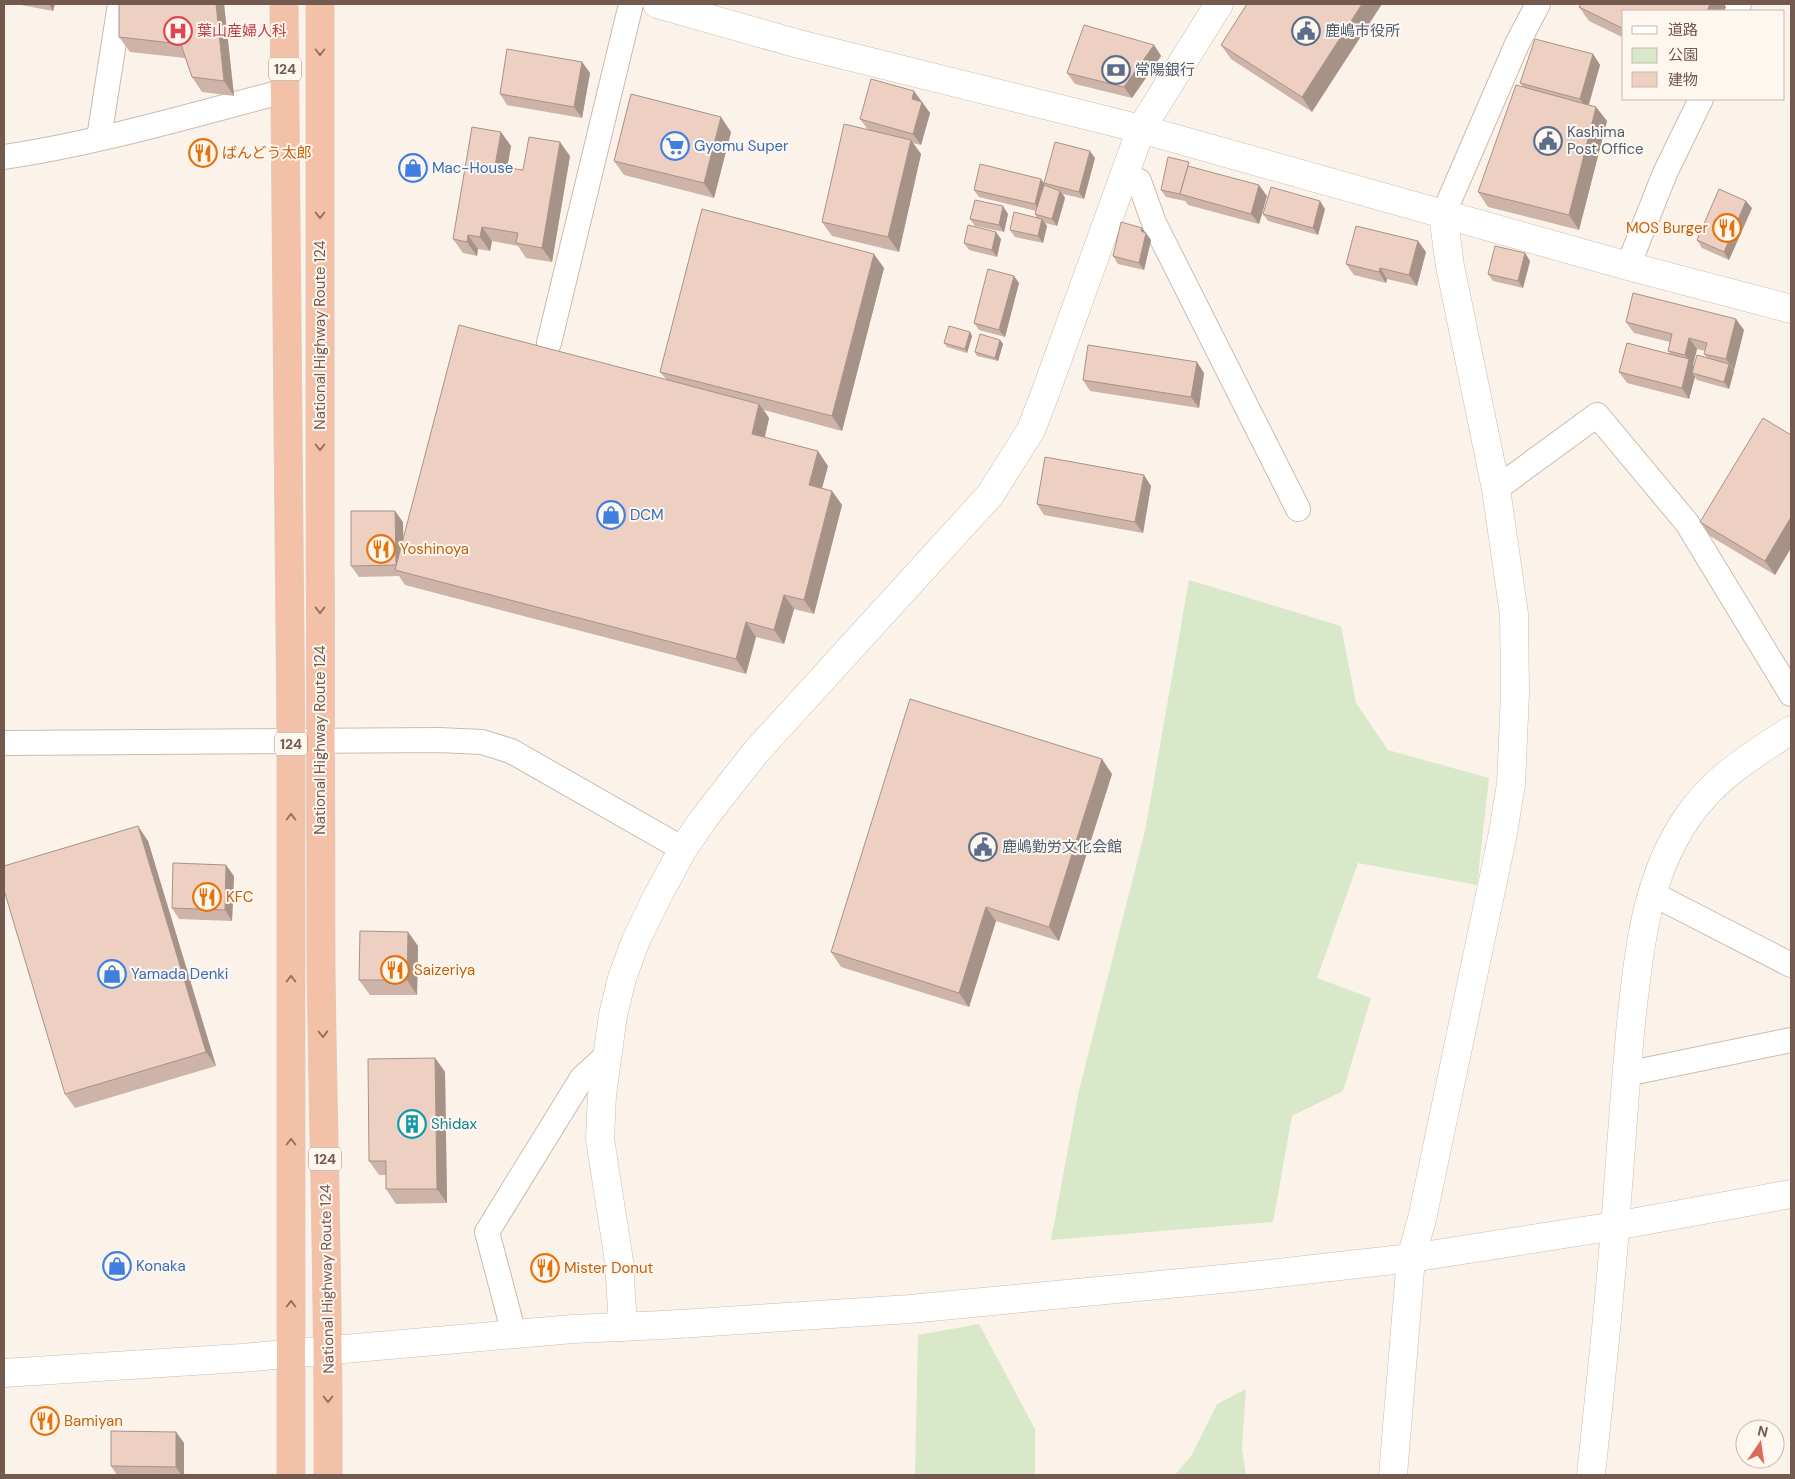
<svg xmlns="http://www.w3.org/2000/svg" width="1795" height="1479" font-family="'DM Sans','Noto Sans JP',sans-serif">
<style>
.green{fill:#d8e8c9}
.lines{fill:none;stroke-linecap:round;stroke-linejoin:round}
.minor-casing{stroke:#ccbab0;stroke-width:26}
.tertiary-casing{stroke:#ccbab0;stroke-width:29}
.trunk-casing{stroke:#d8d1ce;stroke-width:29}
.minor{stroke:#fff;stroke-width:24}
.tertiary{stroke:#fff;stroke-width:28}
.trunk{stroke:#f2c1a7;stroke-width:28}
.wall{fill:#cdb3a8;fill-rule:evenodd}
.shaded-wall{fill:#a79288}
.building{fill:#eed0c3;stroke:#a79288}
.oneway{stroke:#947365}
.labels{text-anchor:middle;dominant-baseline:central;stroke-width:4;stroke-linejoin:round;paint-order:stroke}
.shield{fill:#fef7f0;stroke:#9d887f;stroke-width:1}
.shield-label{font-size:14px;font-weight:bold;fill:#74594f}
.health-label{font-size:15px;fill:#be3a42;stroke:#fef7f0;text-anchor:start}
.service-label{font-size:15px;fill:#4e5e75;stroke:#fef7f0;text-anchor:start}
.shop-label{font-size:15px;fill:#366cbe;stroke:#fef7f0;text-anchor:start}
.food-label{font-size:15px;fill:#c56008;stroke:#fef7f0;text-anchor:start}
.street-label{font-size:15px;fill:#74594f;stroke:#fef7f0}
.culture-label{font-size:15px;fill:#0d838f;stroke:#fef7f0;text-anchor:start}
</style>
<rect width="100%" height="100%" fill="#fbf3ea"/>
<!-- green -->
<g class="green">
<path d="M1189,580l152,46 15,77 32,47 101,28 -12,107 -119,-22 -41,115 54,20 -28,93 -51,25 -19,106 -222,18 28,-150 66,-259z"/>
<path d="M979,1324l56,105v46h-120l3,-140z"/>
<path d="M1246,1389l-4,60 4,26h-71l16,-19 26,-52z"/>
</g>
<g class="lines">
<defs>
<g id="minor">
<path d="M1735,11l4,-7"/>
<path d="M99,138l21,-134"/>
<path d="M4,157c95,-14 188,-42 281,-66"/>
<path d="M1139,181l15,42 144,286"/>
<path d="M1443,215l74,-171 21,-40"/>
<path d="M1628,266l37,-93 36,-74"/>
<path d="M549,343l82,-339"/>
<path d="M1496,489l101,-74 90,108 104,171"/>
<path d="M4,743l435,-3 43,2 29,9 172,98"/>
<path d="M1651,893l140,72"/>
<path d="M1626,1074l165,-34"/>
<path d="M514,1334l-27,-102 95,-154 24,-22"/>
</g>
<g id="tertiary">
<path d="M657,4l142,40 342,85 487,137 163,43"/>
<path d="M623,1327l-4,-66 -19,-122 2,-44 11,-80 9,-37 14,-38 21,-43 26,-48 22,-32 50,-64 235,-258 41,-65 15,-39 95,-262 78,-125"/>
<path d="M4,1373l237,-15 332,-29 90,-4 247,-16 332,-32 169,-19 204,-32 176,-32"/>
<path d="M1393,1475l18,-217 11,-39 81,-386 8,-49 4,-91 -1,-79 -18,-125 -46,-223 -7,-51"/>
<path d="M1591,1475c9,-87 19,-174 25,-262 5,-63 9,-127 15,-190 8,-72 14,-143 56,-205 28,-41 63,-61 104,-88"/>
</g>
<g id="trunk">
<path d="M284,4l7,738v733"/>
<path d="M320,4c2,320 -2,641 1,961 2,170 8,340 7,510"/>
</g>
</defs>
<!-- minor casing -->
<use href="#minor" class="minor-casing"/>
<!-- tertiary casing -->
<use href="#tertiary" class="tertiary-casing"/>
<!-- trunk casing -->
<use href="#trunk" class="trunk-casing"/>
<!-- minor -->
<use href="#minor" class="minor"/>
<!-- tertiary -->
<use href="#tertiary" class="tertiary"/>
<!-- trunk -->
<use href="#trunk" class="trunk"/>
</g>
<!-- wall -->
<g class="wall">
<path d="M16,4h39l-2,7z"/>
<path d="M224,4l10,92 -32,-4 -10,-15 -7,-19 -55,-6 -11,-15z"/>
<path d="M1247,4l65,108 -81,-53 -10,-14z"/>
<path d="M1579,7h147l-2,4h-100v27l-35,-17z"/>
<path d="M1154,45l7,11 -29,42 -57,-14 -8,-11z"/>
<path d="M1593,54l7,11 -11,40 7,2 11,14 -28,109 -91,-23 -10,-15 45,-105 -3,-4z"/>
<path d="M582,62l8,11 -8,45 -75,-13 -7,-11z"/>
<path d="M922,102l8,11 -9,32 -8,-2 8,11 -22,98 -67,-16 -10,-14 46,-92 -8,-11z"/>
<path d="M731,132l-17,66 -90,-23 -10,-14z"/>
<path d="M511,146l-4,22 16,2 47,-14 -18,106 -26,-4 -8,-12 -26,-5 -2,10 -12,-2 -1,7 -14,-3 -10,-14z"/>
<path d="M1095,158l-11,41 -21,-5 2,4 -8,28 -12,-3 2,3 -4,17 -28,-6 -5,-7 27,-12 -2,-4 1,-3 -57,-14 -5,-7 73,-4 -3,-3z"/>
<path d="M1193,167l74,29 -8,28 -71,-19 -3,-4 -19,-4 -5,-7z"/>
<path d="M1752,208l-23,52 -27,-12 -5,-8z"/>
<path d="M1325,209l-7,26 -50,-14 -5,-7z"/>
<path d="M1008,214l-4,18 -29,-6 -5,-7z"/>
<path d="M1145,232l6,8 -7,30 -26,-6 -5,-8z"/>
<path d="M1001,239l-4,18 -28,-7 -5,-7z"/>
<path d="M1418,241l8,11 -9,34 -30,-7 -1,4 -32,-8 -8,-11z"/>
<path d="M1525,253l5,8 -7,27 -30,-7 -5,-7z"/>
<path d="M884,268l-42,163 -78,-21 5,8 -4,19 63,29 -6,22 10,3 10,14 -28,109 -20,-5 -10,35 -28,-7 -10,37 -341,-89 -6,-9 -40,1 -8,-11 52,-44v16l263,-159 -6,-7z"/>
<path d="M1019,283l-14,54 -26,-7 -5,-7z"/>
<path d="M1626,322l118,8 -10,40h-1l1,1 -5,18 -32,-9 -2,-3 -6,22 -62,-16 -8,-11 51,-18 -2,-3 2,-9 -36,-9zM1697,349l8,2 -1,3 3,4 -13,8 -1,-1z"/>
<path d="M970,332l2,4 -5,17 -20,-6 -3,-4z"/>
<path d="M1000,340l3,4 -5,17 -21,-5 -2,-4z"/>
<path d="M1204,373l-5,35 -109,-17 -7,-11z"/>
<path d="M1791,435v113l-16,27 -65,-39 -10,-14z"/>
<path d="M1151,486l-8,47 -99,-18 -7,-11z"/>
<path d="M1112,774l-53,167 -63,-20 -27,86 -128,-40 -10,-15z"/>
<path d="M148,841l68,225 -141,42 -10,-14z"/>
<path d="M234,876l-2,45 -53,-2 -7,-11z"/>
<path d="M408,932l10,14 -1,49h-47l-11,-15z"/>
<path d="M435,1058l10,14 2,131 -51,1 -10,-15v-14h-7l-10,-14z"/>
<path d="M176,1432l8,11v32h-67l-6,-9z"/>
</g>
<!-- shaded-wall -->
<g class="shaded-wall">
<path d="M49,4h6l-2,7z"/>
<path d="M216,4h8l10,92 -10,-15z"/>
<path d="M1362,4h20l-70,108 -10,-15z"/>
<path d="M1710,4h14l2,3 -2,4h-17z"/>
<path d="M1154,45l7,11 -29,42 -8,-11z"/>
<path d="M1593,54l7,11 -13,45 -7,-11z"/>
<path d="M582,62l8,11 -8,45 -8,-11z"/>
<path d="M914,91l8,11 -10,-3z"/>
<path d="M922,102l8,11 -9,32 -8,-11z"/>
<path d="M1596,107l11,14 -28,109 -10,-15z"/>
<path d="M721,117l10,15 -17,66 -10,-15z"/>
<path d="M501,132l10,14 -6,34 -10,-14z"/>
<path d="M911,140l10,14 -22,98 -11,-15z"/>
<path d="M560,142l10,14 -18,106 -10,-14z"/>
<path d="M1090,151l5,7 -11,41 -5,-7z"/>
<path d="M1041,179l5,7 -6,26 -5,-8z"/>
<path d="M1259,185l8,11 -8,28 -8,-10z"/>
<path d="M1060,191l5,7 -8,28 -5,-7z"/>
<path d="M1320,201l5,8 -7,26 -5,-7z"/>
<path d="M1746,201l6,7 -23,52 -5,-8z"/>
<path d="M1003,206l5,8 -4,18 -5,-7z"/>
<path d="M1042,219l5,7 -4,17 -5,-7z"/>
<path d="M482,227l10,14 -2,10 -10,-14z"/>
<path d="M1142,228l9,12 -7,30 -5,-7z"/>
<path d="M996,232l5,7 -4,18 -5,-7z"/>
<path d="M468,235l10,14 -1,7 -10,-14z"/>
<path d="M1418,241l8,11 -9,34 -8,-11z"/>
<path d="M1525,253l5,8 -7,27 -5,-7z"/>
<path d="M874,254l10,14 -42,163 -10,-15z"/>
<path d="M1380,268l7,11 -1,4 -7,-11z"/>
<path d="M1014,276l5,7 -14,54 -6,-7z"/>
<path d="M1736,319l8,11 -10,40 -8,-11z"/>
<path d="M970,332l2,4 -5,17 -2,-4z"/>
<path d="M1689,338l8,11 -4,16 4,5 -5,3 3,4 -6,22 -7,-11 7,-28 -4,-5z"/>
<path d="M1000,340l3,4 -5,17 -3,-3z"/>
<path d="M1197,362l7,11 -5,35 -8,-11z"/>
<path d="M1729,364l5,7 -5,18 -5,-7z"/>
<path d="M759,404l10,14 -7,30 -10,-14z"/>
<path d="M818,451l10,15 -9,33 -10,-14z"/>
<path d="M1144,475l7,11 -8,47 -8,-11z"/>
<path d="M832,491l10,14 -28,109 -10,-14z"/>
<path d="M395,511l8,11 1,50 -8,-7z"/>
<path d="M1791,517v31l-16,27 -10,-14z"/>
<path d="M784,595l10,14 -10,35 -10,-14z"/>
<path d="M746,622l10,15 -10,37 -10,-15z"/>
<path d="M1102,759l10,15 -53,167 -10,-14z"/>
<path d="M138,826l10,15 68,225 -10,-14z"/>
<path d="M226,865l8,11 -2,45 -7,-11z"/>
<path d="M986,907l10,14 -27,86 -10,-14z"/>
<path d="M408,932l10,14 -1,49 -10,-15z"/>
<path d="M435,1058l10,14 2,131 -10,-14z"/>
<path d="M176,1432l8,11v32h-3l-5,-8z"/>
</g>
<!-- building -->
<g class="building">
<path d="M119,4h97l8,77 -32,-4 -11,-33 -62,-7z"/>
<path d="M1247,4h115l-60,93 -81,-52z"/>
<path d="M1581,4h129l-3,7h-83v18l-45,-22z"/>
<path d="M1084,25l70,20 -30,42 -57,-14z"/>
<path d="M1535,39l58,15 -13,45 -60,-16z"/>
<path d="M507,49l75,13 -8,45 -74,-13z"/>
<path d="M871,79l43,12 -2,8 10,3 -9,32 -53,-15z"/>
<path d="M1516,85l80,22 -27,108 -91,-23z"/>
<path d="M631,94l90,23 -17,66 -90,-22z"/>
<path d="M844,124l67,16 -23,97 -66,-15z"/>
<path d="M472,127l29,5 -6,34 28,4 6,-33 31,5 -18,106 -26,-5 2,-10 -36,-6 -2,10 -12,-2 -1,7 -14,-3z"/>
<path d="M1055,142l35,9 -11,41 -35,-9z"/>
<path d="M1168,157l21,5 -9,32 -19,-4z"/>
<path d="M980,164l61,15 -6,25 -61,-14z"/>
<path d="M1188,166l71,19 -8,29 -71,-20z"/>
<path d="M1044,185l16,6 -8,28 -17,-5z"/>
<path d="M1271,187l49,14 -7,27 -50,-14z"/>
<path d="M1719,189l27,12 -22,51 -27,-12z"/>
<path d="M975,200l28,6 -4,19 -29,-6z"/>
<path d="M702,209l172,45 -42,162 -172,-44z"/>
<path d="M1014,212l28,7 -4,17 -28,-6z"/>
<path d="M1121,222l21,6 -1,3 5,2 -7,30 -26,-7z"/>
<path d="M968,225l28,7 -4,18 -28,-7z"/>
<path d="M1356,226l62,15 -9,34 -29,-7 -1,4 -33,-8z"/>
<path d="M1495,246l30,7 -7,28 -30,-7z"/>
<path d="M988,269l26,7 -15,54 -25,-7z"/>
<path d="M1633,293l103,26 -10,40 -22,-5 3,-11 -18,-5 -4,17 -17,-4 4,-17 -46,-12z"/>
<path d="M459,325l300,79 -7,30 66,17 -9,34 23,6 -28,109 -20,-5 -10,35 -28,-8 -10,37 -341,-89z"/>
<path d="M949,326l21,6 -5,17 -21,-6z"/>
<path d="M980,334l20,6 -5,18 -20,-6z"/>
<path d="M1627,343l62,16 -7,29 -63,-16z"/>
<path d="M1088,345l109,17 -6,35 -108,-17z"/>
<path d="M1697,355l32,9 -5,18 -32,-9z"/>
<path d="M1763,418l28,17v82l-26,44 -65,-39z"/>
<path d="M1045,457l99,18 -9,47 -98,-18z"/>
<path d="M351,511h44l1,54 -45,1z"/>
<path d="M910,699l192,60 -53,168 -63,-20 -27,86 -128,-41z"/>
<path d="M138,826l68,226 -141,42 -61,-204v-24z"/>
<path d="M173,863l53,2 -1,45 -53,-2z"/>
<path d="M360,931l48,1 -1,48h-48z"/>
<path d="M435,1058l2,131h-51v-28h-17l-1,-102z"/>
<path d="M111,1431l65,1v35l-65,-1z"/>
</g>
<!-- one-way arrows -->
<defs><path id="oneway-chevron" d="M-2-3.5L2.5 0L-2 3.5" fill="none" stroke-width="1.6" stroke-linecap="round" stroke-linejoin="round" transform="scale(1.25)"/></defs>
<g class="oneway">
<use href="#oneway-chevron" transform="translate(320 52) rotate(90)"/>
<use href="#oneway-chevron" transform="translate(320 215) rotate(90)"/>
<use href="#oneway-chevron" transform="translate(320 447) rotate(90)"/>
<use href="#oneway-chevron" transform="translate(320 610) rotate(90)"/>
<use href="#oneway-chevron" transform="translate(291 817) rotate(-90)"/>
<use href="#oneway-chevron" transform="translate(291 979) rotate(-90)"/>
<use href="#oneway-chevron" transform="translate(323 1034) rotate(89)"/>
<use href="#oneway-chevron" transform="translate(291 1142) rotate(-90)"/>
<use href="#oneway-chevron" transform="translate(291 1304) rotate(-90)"/>
<use href="#oneway-chevron" transform="translate(328 1399) rotate(90)"/>
</g>
<!-- icons -->
<defs>
<symbol id="hospital-ring" viewBox="-11 -11 22 22"><circle r="9.5" fill="#fef7f0" stroke="#e0444e" stroke-width="1.5"/><path d="M-5-5h3v3.5h4V-5h3V5h-3V1.5h-4V5h-3Z" fill="#e0444e"/></symbol>
<symbol id="civic-ring" viewBox="-11 -11 22 22"><circle r="9.5" fill="#fef7f0" stroke="#5c6f8a" stroke-width="1.5"/><path d="M-.6-6.5H3V-4.5H.6V-3L4-1V1h2V6H-6V1h2V-1L-.6-3ZM-1.2 2.5V6h2.4V2.5Z" fill="#5c6f8a"/></symbol>
<symbol id="bank-ring" viewBox="-11 -11 22 22"><circle r="9.5" fill="#fef7f0" stroke="#5c6f8a" stroke-width="1.5"/><path d="M-6-4H6V4H-6ZM0-2.3a2.3 2.3 0 1 0 0 4.6a2.3 2.3 0 1 0 0-4.6Z" fill="#5c6f8a"/></symbol>
<symbol id="supermarket-ring" viewBox="-11 -11 22 22"><circle r="9.5" fill="#fef7f0" stroke="#3f7fe0" stroke-width="1.5"/><path d="M-6-5.5h2.5l.6 2H6L4.5 2H-2.5L-4.4-4H-6ZM-1.5 3.2a1.3 1.3 0 1 0 .1 0ZM3 3.2a1.3 1.3 0 1 0 .1 0Z" fill="#3f7fe0"/></symbol>
<symbol id="restaurant-ring" viewBox="-11 -11 22 22"><circle r="9.5" fill="#fef7f0" stroke="#e8710a" stroke-width="1.5"/><path d="M-5-6h1v4h1v-4h1v4h1v-4h1v5L-1.5 .5V6h-2V.5L-5-1ZM5-6V6H3V1.5H1.5Q1.5-4 5-6Z" fill="#e8710a"/></symbol>
<symbol id="shop-ring" viewBox="-11 -11 22 22"><circle r="9.5" fill="#fef7f0" stroke="#3f7fe0" stroke-width="1.5"/><path d="M-5-2.5h2.3a2.7 3.5 0 0 1 5.4 0H5L5.5 6h-11ZM-1.5-2.5h3a1.5 2.3 0 0 0-3 0Z" fill="#3f7fe0"/></symbol>
<symbol id="building-ring" viewBox="-11 -11 22 22"><circle r="9.5" fill="#fef7f0" stroke="#0f9aa8" stroke-width="1.5"/><path d="M-4-6H4V6H1V3H-1V6H-4ZM-2.5-4.3h1.7v1.8h-1.7ZM.8-4.3h1.7v1.8H.8ZM-2.5-1h1.7V.8h-1.7ZM.8-1h1.7V.8H.8Z" fill="#0f9aa8"/></symbol>
</defs>
<g fill-rule="evenodd">
<use href="#hospital-ring" x="162" y="15" width="32" height="32"/>
<use href="#civic-ring" x="1290" y="15" width="32" height="32"/>
<use href="#bank-ring" x="1100" y="54" width="32" height="32"/>
<use href="#civic-ring" x="1532" y="125" width="32" height="32"/>
<use href="#supermarket-ring" x="659" y="130" width="32" height="32"/>
<use href="#restaurant-ring" x="187" y="137" width="32" height="32"/>
<use href="#shop-ring" x="397" y="152" width="32" height="32"/>
<use href="#restaurant-ring" x="1711" y="212" width="32" height="32"/>
<use href="#shop-ring" x="595" y="499" width="32" height="32"/>
<use href="#restaurant-ring" x="365" y="533" width="32" height="32"/>
<use href="#civic-ring" x="967" y="831" width="32" height="32"/>
<use href="#restaurant-ring" x="191" y="881" width="32" height="32"/>
<use href="#restaurant-ring" x="379" y="954" width="32" height="32"/>
<use href="#shop-ring" x="96" y="958" width="32" height="32"/>
<use href="#building-ring" x="396" y="1108" width="32" height="32"/>
<use href="#shop-ring" x="101" y="1250" width="32" height="32"/>
<use href="#restaurant-ring" x="529" y="1252" width="32" height="32"/>
<use href="#restaurant-ring" x="29" y="1405" width="32" height="32"/>
</g>
<g class="labels">
<!-- shield labels -->
<g class="shield">
<rect x="269" y="57.5" width="32" height="23" rx="4"/>
<rect x="275" y="732.5" width="32" height="23" rx="4"/>
<rect x="309" y="1147.5" width="32" height="23" rx="4"/>
</g>
<g class="shield-label">
<text x="285" y="69">124</text>
<text x="291" y="744">124</text>
<text x="325" y="1159">124</text>
</g>
<!-- health labels -->
<g class="health-label">
<text x="197" y="31">葉山産婦人科</text>
</g>
<!-- service labels -->
<g class="service-label">
<text x="1325" y="31">鹿嶋市役所</text>
<text x="1135" y="70">常陽銀行</text>
<text x="1567" y="132">Kashima<tspan x="1567" dy="17">Post Office</tspan></text>
<text x="1002" y="847">鹿嶋勤労文化会館</text>
</g>
<!-- shop labels -->
<g class="shop-label">
<text x="694" y="146">Gyomu Super</text>
<text x="432" y="168">Mac-House</text>
<text x="630" y="515">DCM</text>
<text x="131" y="974">Yamada Denki</text>
<text x="136" y="1266">Konaka</text>
</g>
<!-- food labels -->
<g class="food-label">
<text x="222" y="153">ばんどう太郎</text>
<text x="1708" y="228" text-anchor="end">MOS Burger</text>
<text x="400" y="549">Yoshinoya</text>
<text x="226" y="897">KFC</text>
<text x="414" y="970">Saizeriya</text>
<text x="564" y="1268">Mister Donut</text>
<text x="64" y="1421">Bamiyan</text>
</g>
<!-- street labels -->
<g class="street-label">
<text transform="translate(320 335) rotate(-90)">National Highway Route 124</text>
<text transform="translate(320 740) rotate(-90)">National Highway Route 124</text>
<text transform="translate(327 1279) rotate(-91)">National Highway Route 124</text>
</g>
<!-- culture labels -->
<g class="culture-label">
<text x="431" y="1124">Shidax</text>
</g>
</g>
<!-- border -->
<rect width="1795" height="1479" fill="none" stroke="#74594f" stroke-width="10"/>
<!-- legend -->
<rect x="1622" y="10" width="162" height="90" fill="#fef7f0" stroke="#c7b8b0"/>
<rect x="1632" y="26" width="25" height="8" fill="#ffffff" stroke="#c7b8b0"/>
<text x="1668" y="35" font-size="15" fill="#74594f">道路</text>
<rect x="1632" y="48" width="25" height="15" fill="#d8e8c9" stroke="#c7b8b0"/>
<text x="1668" y="60" font-size="15" fill="#74594f">公園</text>
<rect x="1632" y="72" width="25" height="15" fill="#eed0c3" stroke="#c7b8b0"/>
<text x="1668" y="85" font-size="15" fill="#74594f">建物</text>
<!-- north arrow -->
<g transform="translate(1760 1444) rotate(13)"><circle r="24" fill="#fef7f0" stroke="#c7b8b0"/>
<path d="M0-4L9 19L0 12L-9 19Z" fill="#da6a59"/>
<text y="-8" font-size="14" font-weight="bold" text-anchor="middle" fill="#74594f">N</text>
</g>
</svg>
